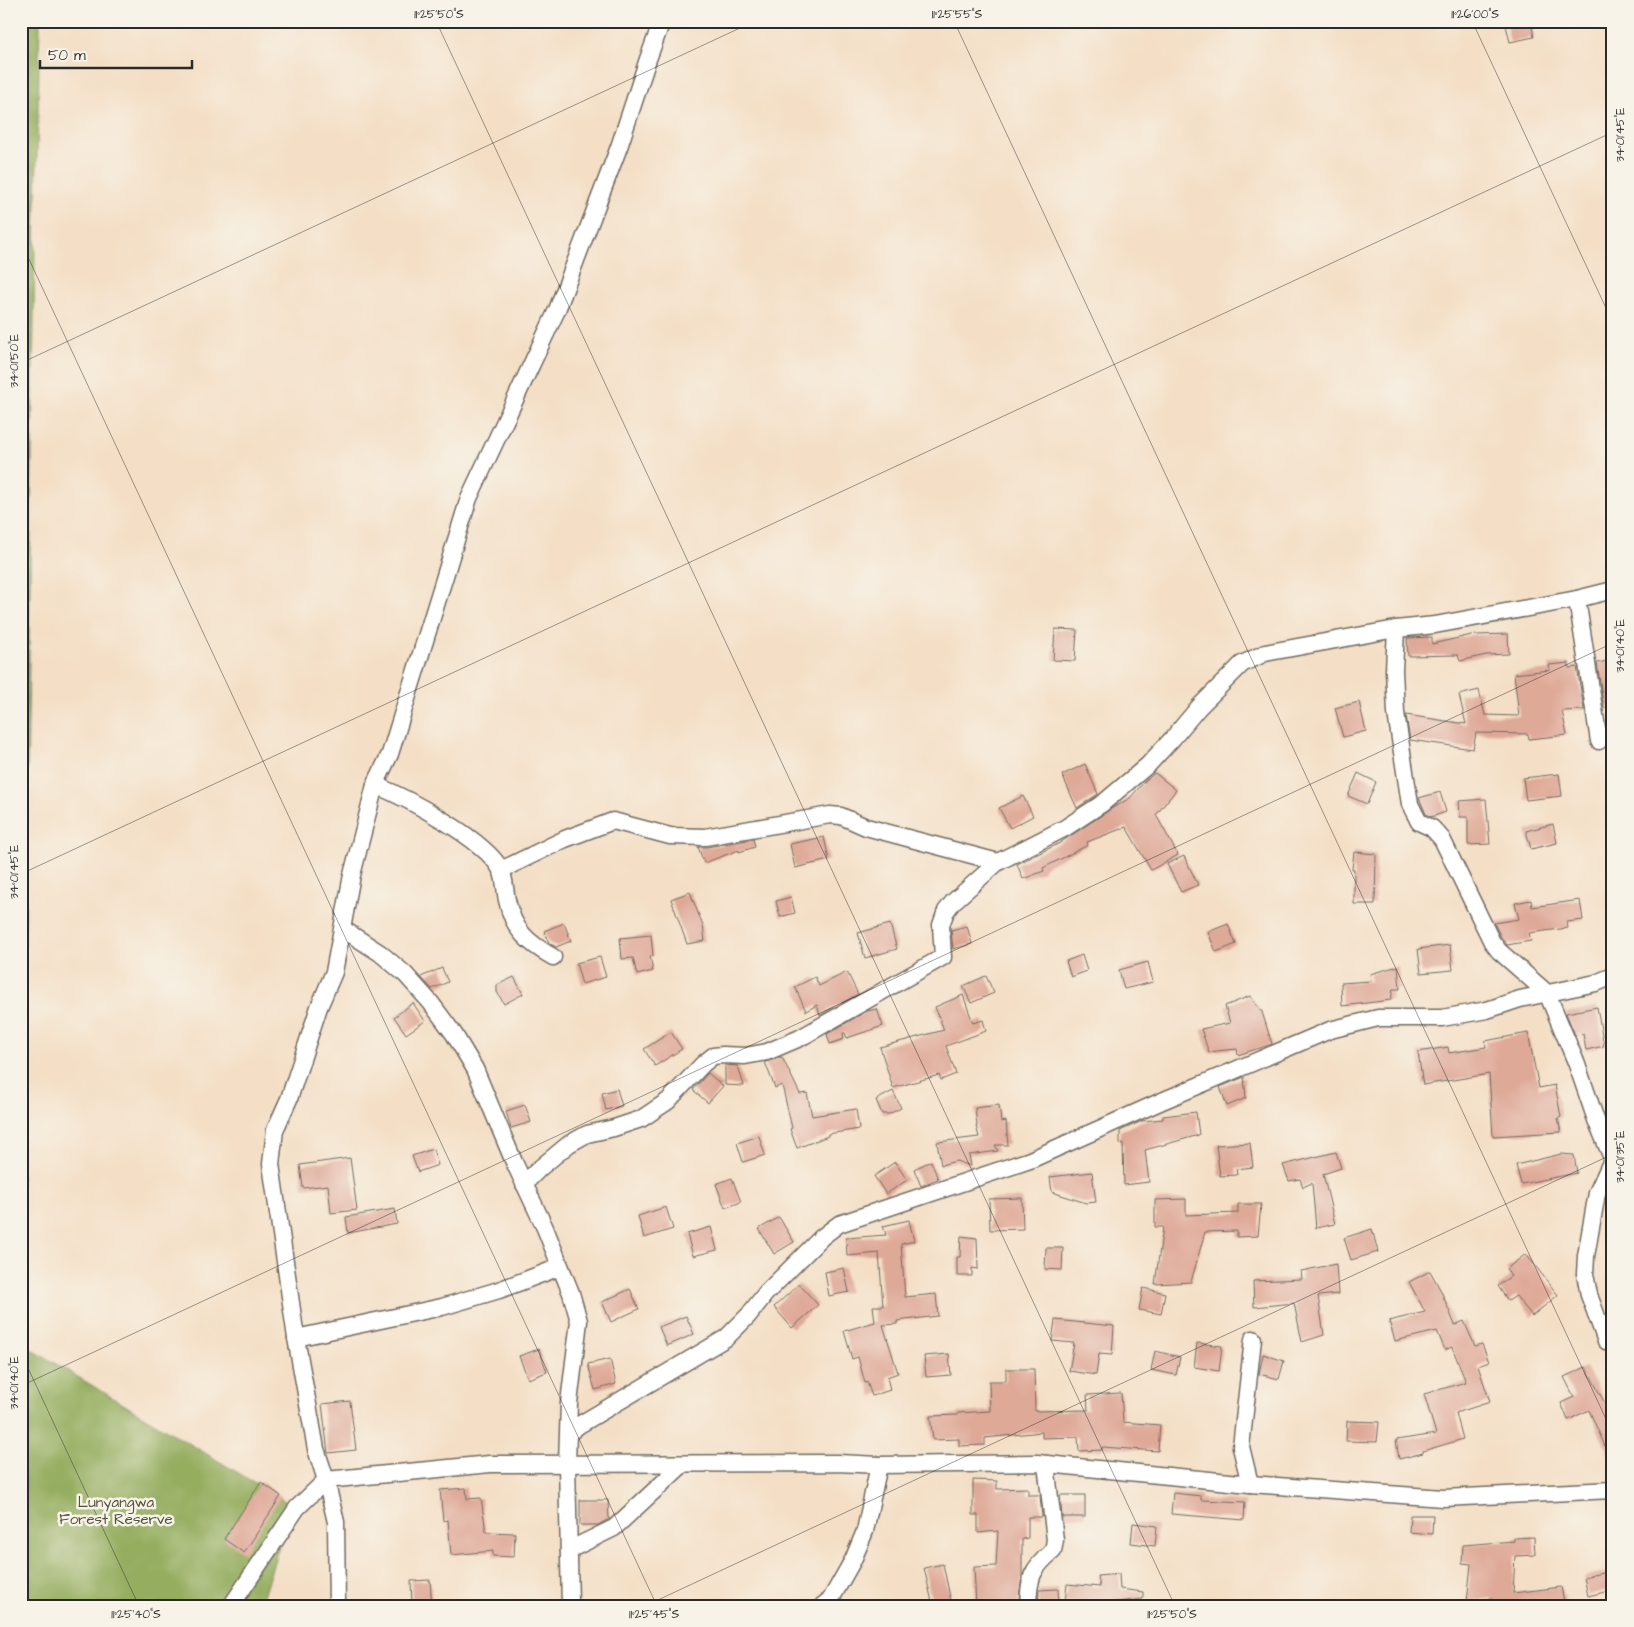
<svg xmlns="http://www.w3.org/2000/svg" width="1634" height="1627" font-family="'Architects Daughter',sans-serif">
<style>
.forest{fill:#94ad5f;stroke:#606c45}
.building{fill:#dfa998}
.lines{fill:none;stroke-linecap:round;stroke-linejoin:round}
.street-casing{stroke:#716a61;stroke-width:19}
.street{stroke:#fff;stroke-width:16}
.ticks{fill:none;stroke:#2b2b2b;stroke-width:1;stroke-opacity:0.45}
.labels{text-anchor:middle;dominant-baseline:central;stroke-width:5;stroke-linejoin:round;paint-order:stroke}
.park-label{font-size:15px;fill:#4f523b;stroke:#f7f3e8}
.neatline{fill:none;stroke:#2b2b2b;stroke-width:2}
.ticks-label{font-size:12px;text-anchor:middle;fill:#2b2b2b}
</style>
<rect width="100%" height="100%" fill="#f7f3e8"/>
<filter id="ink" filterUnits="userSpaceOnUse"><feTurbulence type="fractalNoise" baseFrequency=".02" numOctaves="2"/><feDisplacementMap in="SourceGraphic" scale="10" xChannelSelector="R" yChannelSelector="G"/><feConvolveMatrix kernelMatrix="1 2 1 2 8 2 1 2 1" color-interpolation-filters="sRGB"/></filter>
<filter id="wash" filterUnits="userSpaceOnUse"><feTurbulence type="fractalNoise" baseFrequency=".0096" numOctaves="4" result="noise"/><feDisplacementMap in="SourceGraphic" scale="20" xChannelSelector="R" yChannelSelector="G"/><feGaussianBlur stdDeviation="1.12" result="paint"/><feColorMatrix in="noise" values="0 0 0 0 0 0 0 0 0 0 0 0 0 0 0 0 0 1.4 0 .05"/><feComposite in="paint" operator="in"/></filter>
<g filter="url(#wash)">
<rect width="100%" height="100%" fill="#f4dfc6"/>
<!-- forest -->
<g class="forest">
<path d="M21,21h19l-5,225 -14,947z"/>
<path d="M21,1343l271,162 -32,101h-239z"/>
</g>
<g id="blocks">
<!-- building -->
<g class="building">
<path d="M1505,21h26l3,16 -24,5z"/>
<path d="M1055,629l22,1 -2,31 -22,-1z"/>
<path d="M1476,634v1l32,-1 1,20 -23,1 -26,6 -2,-6 -50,1 -1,-18 25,-1v7z"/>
<path d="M1613,660v47l-9,1 -7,-45z"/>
<path d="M1569,663v5l8,-1 7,43 -22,1 5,24 -38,4 -1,-5 -52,-1 -3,16 -63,-9 -4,-25 60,9 -7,-29 20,-5 6,25 34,1 -5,-42 36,-4 -1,-5z"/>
<path d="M1359,702l7,29 -23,6 -8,-29z"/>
<path d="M1085,764l13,30 -21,14 -15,-33z"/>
<path d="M1155,773l21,17 -20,25 22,40 -27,15 -25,-43 -39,15 1,3 -45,23 1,3 -21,8 -6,-15 41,-20 56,-37 16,-9 15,-17z"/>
<path d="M1358,773l18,9 -9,22 -19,-8z"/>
<path d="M1559,774l3,22 -36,4 -3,-22z"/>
<path d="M1440,792l6,20 -15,5 -5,-3 -7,-16z"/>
<path d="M1023,796l10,20 -23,12 -11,-20z"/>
<path d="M1486,799l4,45 -22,1v-28h-8l-1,-16z"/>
<path d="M1553,824l4,19 -26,6 -5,-18z"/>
<path d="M824,837l5,23 -34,8 -5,-24z"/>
<path d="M753,839l2,8 -16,5v-2l-35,13 -6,-16h9z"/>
<path d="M1354,852l22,2 -1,50h-21v-35h-2z"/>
<path d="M1184,856l14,29 -17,7 -14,-28z"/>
<path d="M690,892l13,34 2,15 -18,3 -16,-45z"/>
<path d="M791,897l4,16 -15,4 -4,-16z"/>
<path d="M1531,900l1,7 48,-7 3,20 -16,2 1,6 -39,5 2,8 -24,4 -6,-8 -7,-14 25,-4 -4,-16z"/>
<path d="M564,923l7,18 -15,6 -7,-4 -5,-12z"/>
<path d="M890,924l7,25 -32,9 -7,-25z"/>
<path d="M1228,924l8,20 -20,8 -8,-20z"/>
<path d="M967,926l5,18 -19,5 -2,-19z"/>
<path d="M651,935l2,21h-3l3,15 -16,4 -4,-17 -11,1 -2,-21z"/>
<path d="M1450,945l3,25 -32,3 -3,-24z"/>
<path d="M1082,955l5,16 -16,6 -5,-16z"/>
<path d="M600,957l6,20 -24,7 -6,-21z"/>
<path d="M1148,962l5,20 -29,7 -5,-19z"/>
<path d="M1398,966l2,23h-7l-2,11 -49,6 -1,-23 30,-2 -1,-7z"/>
<path d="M442,968l6,14 -16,7 -11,-12z"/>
<path d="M847,972l11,22 -38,21 -3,-10 -11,6 -11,-24 20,-10 4,9z"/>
<path d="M986,976l8,17 -23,10 -8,-17z"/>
<path d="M514,977l9,17 -19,10 -7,-12v-7z"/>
<path d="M963,995l10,28 10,-3 3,11 -40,15 10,28 -15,6 -2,-5 -46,13 -13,-41 64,-17 -9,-23z"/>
<path d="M1250,996l12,16 10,32 -34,11 -1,-6 -21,2 -7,2 -8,-24 29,-6 -5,-17z"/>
<path d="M413,1003l12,18 -19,13 -12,-17z"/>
<path d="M1597,1007l7,39 -18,4 -3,-16 -8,1 -9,-22z"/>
<path d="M877,1009l6,17 -36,12 -2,-5h-2l1,6 -14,5 -3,-10 40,-23z"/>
<path d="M671,1032l11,17 -27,17 -11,-17z"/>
<path d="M1528,1033l11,55 16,-3 6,32 -3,1 3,14 -68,4 -4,-62 -66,11 -5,-33 30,-5 1,6 37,-6 -1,-6z"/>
<path d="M782,1057l18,37 7,-1 5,23 44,-7 3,20 -31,5v2l-31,12 -7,-19 2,-1 -10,-43 -7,3 -10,-26z"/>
<path d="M725,1065l13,1 6,20 -19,-1z"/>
<path d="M708,1073l15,13 -15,17 -15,-13z"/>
<path d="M1244,1077l2,21 -19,8 -7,-19z"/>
<path d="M617,1089l5,17 -16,4 -4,-17z"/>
<path d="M893,1091l8,17 -12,6h-7l-6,-14z"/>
<path d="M525,1105l6,17 -20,6 -5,-17z"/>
<path d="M999,1105l2,17 5,-1 2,24h-13l3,6 -29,4 2,11 -15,-5 -15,4 -4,-23 42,-5 -3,-11h1l-2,-18z"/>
<path d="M1196,1112l3,23 -54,15 4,32 -25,3 -1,-42 -3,1v-13l22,-10 21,-2v-3z"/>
<path d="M759,1136l6,19 -22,7 -6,-19z"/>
<path d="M1250,1143l3,24 -17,2 1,6 -17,1 -4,-31z"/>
<path d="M433,1149l5,16 -20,7 -6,-16z"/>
<path d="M1336,1152l5,16 -18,6 12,50 -19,4 -4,-45 -9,4 -3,-8 -11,2 -6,-16z"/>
<path d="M1561,1154l13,1 3,18 -56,11 -5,-19z"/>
<path d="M350,1158l7,52 -26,3 -3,-28 -25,3 -3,-23z"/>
<path d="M931,1161l7,18 -17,7 -7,-17z"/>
<path d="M895,1162l12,18 -21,14 -12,-18z"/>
<path d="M1092,1172l4,30 -10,1 -34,-11 -2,-15z"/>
<path d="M732,1178l9,24 -16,6 -9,-24z"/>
<path d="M1022,1198l1,31 -33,1 -1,-31z"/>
<path d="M1186,1199v16l52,-2v-9h23l-3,32 -21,1v-6l-32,1 -14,50 -36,2 8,-57h-8v-27z"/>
<path d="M666,1207l7,22 -29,9 -6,-22z"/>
<path d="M395,1209l2,15 -49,9 -2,-16z"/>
<path d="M779,1217l15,25 -20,12 -15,-25z"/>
<path d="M909,1220l5,21 -13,3 4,53 31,-3 2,22 -41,5v3l-14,1 15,48 -11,4 3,13 -18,6 -5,-14 -2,1 -7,-26 -6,2 -8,-28 31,-9 -2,-16h10l-4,-53 -32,3 -1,-18 40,-3 -3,-9z"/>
<path d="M711,1227l6,23 -24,6 -6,-22z"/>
<path d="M1372,1229l6,23 -27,8 -7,-22z"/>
<path d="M961,1236l16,2 1,31 -6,-1v8h-15v-19h3z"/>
<path d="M1046,1248h17l-1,22 -17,-1z"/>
<path d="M1526,1254l32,41 -26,21 -16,-20 -8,5 -10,-15 13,-10 -5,-7z"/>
<path d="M1336,1264l2,30 -20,2 6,39 -22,7 -8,-39 -40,4 -1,-26 49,-2 -1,-8z"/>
<path d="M844,1268l5,24 -20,4 -4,-24z"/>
<path d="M1430,1271l11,20 14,34 9,-4 11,25 7,-2 7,18 -11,4 12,36 -34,11 7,26 -40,12v2l-24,6 -3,-19 40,-6 -12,-40 42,-12 -14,-35 -7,3 -8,-19 -42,10 -6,-20 36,-9 -16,-30z"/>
<path d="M799,1284l19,21 -26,23 -18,-21z"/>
<path d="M1143,1288l22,5 -4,21 -22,-4z"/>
<path d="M630,1289l9,20 -28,13 -9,-20z"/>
<path d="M686,1316l8,18 -27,12 -8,-19z"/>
<path d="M1055,1320l59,6 -2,29 -13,-1 -3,21 -27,-4 5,-28 -22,-2z"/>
<path d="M1197,1343l25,3 -3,25 -25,-4z"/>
<path d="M539,1349l8,23 -19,7 -9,-23z"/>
<path d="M1155,1351l25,6 -4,18 -25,-5z"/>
<path d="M949,1354l2,21 -25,2 -2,-21z"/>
<path d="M1263,1354l21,7 -5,18 -20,-5z"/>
<path d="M610,1359l6,25 -21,6 -7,-26z"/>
<path d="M1586,1367l27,52v45l-24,-54 -21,10 -7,-17 13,-6 -10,-20z"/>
<path d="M1006,1369h28l1,42 53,-1 -1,-15 34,-2 2,29 37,3 -2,26 -56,-4v3l-23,1 -1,-14 -36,1v-6l-57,6v7l-26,1v-7l-26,1 -3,-24 28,-1v-2l32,-2 -1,-30h17z"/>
<path d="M350,1401l6,49 -28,3 -6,-49z"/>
<path d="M1347,1421l32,1 -2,20 -31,-1z"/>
<path d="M973,1480l24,1v8l31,-1v7h12l2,22h-14v21l-6,1v37l-4,30h-42l-2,-39 22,-1 2,-35 -20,2v-18h-5z"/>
<path d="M261,1482l20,14 -37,57 -20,-14z"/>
<path d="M466,1488l1,11 14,-1 5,34 29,1 -1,24 -21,-1v-5l-42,4 -3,-35 -5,1 -3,-31z"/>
<path d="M1173,1493l28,3v4l44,2 -1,18 -73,-6z"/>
<path d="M1060,1495h25v22h-23z"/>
<path d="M580,1500h28l1,19 -11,6h-18z"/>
<path d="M1410,1515h23l-1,19 -23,-2z"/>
<path d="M1133,1523l24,3 -2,20 -24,-3z"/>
<path d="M1534,1537l1,18 -20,1 -2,37 48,-6 4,19h-73v-8l-25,4 4,-38 -9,-1 1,-18 51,-4v-3z"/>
<path d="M943,1564l9,42h-19l-9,-38z"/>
<path d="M1613,1571v19l-25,6 -4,-19z"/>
<path d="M1119,1574l1,15 23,3v7l-55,6 -23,-3 2,-18 33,3 -2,-11z"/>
<path d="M430,1580l2,26h-20l-1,-25z"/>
<path d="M1058,1589l1,17h-21l1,-16z"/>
</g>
</g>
</g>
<g filter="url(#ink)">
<use href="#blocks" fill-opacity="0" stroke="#716a61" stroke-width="1"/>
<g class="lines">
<defs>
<g id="street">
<path d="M1613,590l-36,9 -142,26 -39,4 -2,41 2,43 14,91 9,18 13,6 10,11 50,103 7,9 48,42 29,69 20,58 17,40"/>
<path d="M1577,599l22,142"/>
<path d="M375,785c32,13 111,55 126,85 4,8 4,21 6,30 6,30 21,43 46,57"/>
<path d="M501,870l64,-31 48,-18 57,15 35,1 125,-22 11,1 25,11 132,35"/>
<path d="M343,929l37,24 25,21 26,29 23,31 21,35 39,93 31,66 26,65 8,28 -10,82 -2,60 3,143"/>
<path d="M524,1184l16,-16 29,-24 18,-10 27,-6 27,-9 27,-18 35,-37 10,-8 10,-1 22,1 22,-4 33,-14 143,-81 -2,-32 5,-14 7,-9 45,-40 67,-34 38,-25 45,-38 25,-27 26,-31 43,-43 23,-11 131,-24"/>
<path d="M296,1338l146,-31 57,-17 61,-23"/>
<path d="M1606,1341l-17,-46 -4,-21 1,-18 11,-63 15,-33"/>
<path d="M569,1433l10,-8 147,-87 22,-22 18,-23 56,-56 17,-13 191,-64 132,-59 168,-71 48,-12h64l45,-8 33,-11 76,-16 17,-7"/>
<path d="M1250,1484l-9,-37 12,-108"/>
<path d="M569,1550l45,-22 68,-63"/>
<path d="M231,1606l66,-98 29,-28 164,-16 348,-1 41,2 158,-2 213,21 193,14 170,-8"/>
<path d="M337,1606l-1,-84 -10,-42 -10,-31 -20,-111 -25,-174 4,-34 14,-31 30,-92 15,-35 18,-97 23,-90 15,-31 79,-256 88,-188 62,-163 29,-88 14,-38"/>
<path d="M822,1606l9,-7 22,-39 12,-29 14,-66"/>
<path d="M1028,1606c1,-28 3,-37 25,-55l2,-11 -9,-76"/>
</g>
</defs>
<!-- street casing -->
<use href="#street" class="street-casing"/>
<!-- street -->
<use href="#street" class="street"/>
</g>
</g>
<!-- ticks -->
<path class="ticks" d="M436,21l739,1585M954,21l659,1413M1472,21l141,302M21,242l636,1364M21,363l734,-342M21,874l1592,-742M21,1353l118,253M21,1386l1592,-743M645,1606l968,-452"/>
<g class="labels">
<!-- park labels -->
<g class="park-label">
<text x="116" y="1502">Lunyangwa<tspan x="116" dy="17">Forest Reserve</tspan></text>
</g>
</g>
<!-- margin -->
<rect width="1634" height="1627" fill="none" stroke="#f7f3e8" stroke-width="55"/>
<!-- scale -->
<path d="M40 60v8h152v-8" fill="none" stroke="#2b2b2b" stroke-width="2.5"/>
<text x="48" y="60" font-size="15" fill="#2b2b2b" stroke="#f7f3e8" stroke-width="4" paint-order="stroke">50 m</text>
<rect x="28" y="28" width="1578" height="1572" class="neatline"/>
<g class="ticks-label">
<text x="439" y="18">11°25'50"S</text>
<text x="957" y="18">11°25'55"S</text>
<text x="1475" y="18">11°26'00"S</text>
<text transform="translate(1620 135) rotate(-90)" y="4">34°01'45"E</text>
<text transform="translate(14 361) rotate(-90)" y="4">34°01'50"E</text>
<text transform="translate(1620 646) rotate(-90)" y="4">34°01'40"E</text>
<text transform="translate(14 872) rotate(-90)" y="4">34°01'45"E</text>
<text transform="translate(1620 1157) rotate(-90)" y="4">34°01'35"E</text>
<text transform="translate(14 1383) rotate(-90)" y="4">34°01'40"E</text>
<text x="136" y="1618">11°25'40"S</text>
<text x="654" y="1618">11°25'45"S</text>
<text x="1172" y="1618">11°25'50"S</text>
</g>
</svg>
